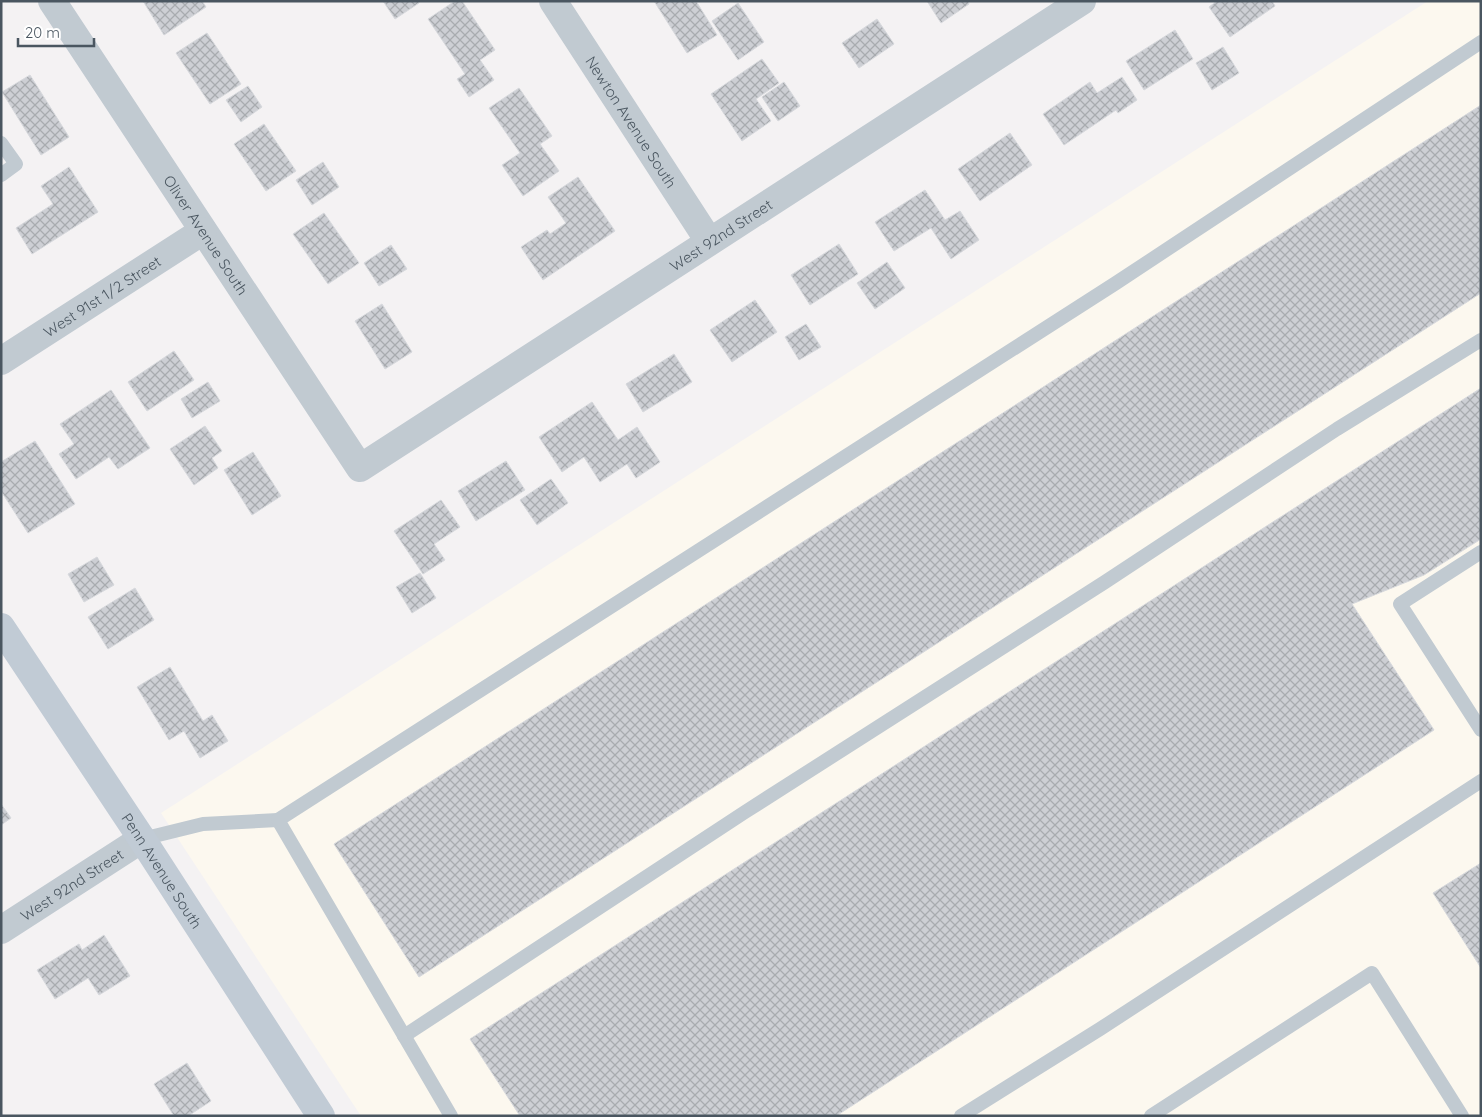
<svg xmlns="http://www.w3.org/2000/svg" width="1482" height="1117" font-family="Quicksand,sans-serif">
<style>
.commercial{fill:#fcf8ef}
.building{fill:url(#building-cross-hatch);stroke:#d7d9dd}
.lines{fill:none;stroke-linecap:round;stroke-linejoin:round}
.lane{stroke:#c1cad1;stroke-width:14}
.street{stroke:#c1cad1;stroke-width:28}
.secondary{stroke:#c1cbd5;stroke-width:28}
.labels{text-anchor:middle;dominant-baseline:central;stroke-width:4;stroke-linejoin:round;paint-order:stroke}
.street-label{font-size:15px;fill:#4a5660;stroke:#fff}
</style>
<defs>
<pattern id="building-cross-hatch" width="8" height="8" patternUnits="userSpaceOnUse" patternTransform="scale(1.25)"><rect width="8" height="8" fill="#cdcfd4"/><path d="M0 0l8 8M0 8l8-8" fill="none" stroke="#a8abaf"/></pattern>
</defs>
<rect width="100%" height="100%" fill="#f4f2f3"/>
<!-- commercial -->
<path class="commercial" d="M1428,1h53v1115h-1120l-200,-303z"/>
<!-- building -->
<g class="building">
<path d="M143,1h59l4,6 -42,28z"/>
<path d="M383,1h35l1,2 -24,16z"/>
<path d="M455,1h7l33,49 -15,10 14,20 -25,17 -12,-18 8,-5 -37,-55z"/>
<path d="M654,1h42l21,34 -30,18z"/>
<path d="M927,1h41l1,3 -28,19z"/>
<path d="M1217,1h55l3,5 -45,31 -21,-30z"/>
<path d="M738,3l26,39 -26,18 -26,-39z"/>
<path d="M877,19l17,25 -35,24 -17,-25z"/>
<path d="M1175,30l18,29 -49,31 -18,-29z"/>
<path d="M207,33l34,51 -31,20 -34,-51z"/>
<path d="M1223,47l16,26 -27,17 -16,-27z"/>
<path d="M762,59l17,24 -23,16 15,22 -29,20 -31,-47z"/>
<path d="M30,75l39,62 -28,18 -39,-63z"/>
<path d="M1122,77l15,23 -19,13 -2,-3 -52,35 -21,-31 47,-32 7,11z"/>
<path d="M784,82l16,24 -22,15 -16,-24z"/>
<path d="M248,86l14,21 -21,15 -15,-22z"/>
<path d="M519,88l33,48 -12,8 19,27 -36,25 -21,-31 18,-12 -31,-45z"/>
<path d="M1481,105v188l-1062,684 -85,-133z"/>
<path d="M264,124l32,47 -30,20 -32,-47z"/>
<path d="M1010,133l22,32 -52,36 -22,-32z"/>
<path d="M323,162l16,25 -27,18 -16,-25z"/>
<path d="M69,167l29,45 -66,42 -16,-26 37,-24 -12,-18z"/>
<path d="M578,177l37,54 -72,49 -22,-33 26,-17 3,4 16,-11 -18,-26z"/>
<path d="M925,190l20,30 15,-9 19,29 -28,19 -20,-31 -37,23 -19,-29z"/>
<path d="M324,213l35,50 -31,21 -35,-50z"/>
<path d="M839,244l19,30 -48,31 -19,-30z"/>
<path d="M391,245l16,24 -28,17 -15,-23z"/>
<path d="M887,262l18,26 -30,21 -18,-26z"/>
<path d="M755,300l22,32 -45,30 -22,-32z"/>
<path d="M382,304l30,48 -27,17 -30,-48z"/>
<path d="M806,324l15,23 -22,13 -14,-23z"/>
<path d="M174,351l20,29 -47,31 -19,-29z"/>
<path d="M674,354l18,28 -49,30 -17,-28z"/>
<path d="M208,382l12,19 -28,17 -11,-19z"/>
<path d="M1481,388v151l-57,36 -72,29 82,126 -598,386h-316l-50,-77z"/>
<path d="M111,390l39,58 -32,21 -9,-12 -33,22 -17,-25 15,-10 -14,-20z"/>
<path d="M592,402l26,38 19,-13 23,35 -24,16 -9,-14 -27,18 -16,-25 -22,15 -23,-35z"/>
<path d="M205,426l17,25 -10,7 6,10 -24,17 -24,-36z"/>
<path d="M35,441l40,63 -47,29 -27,-42v-29z"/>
<path d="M253,452l28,44 -29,19 -28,-45z"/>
<path d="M506,461l19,29 -49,31 -18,-30z"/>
<path d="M551,479l17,24 -31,22 -17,-25z"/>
<path d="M441,500l19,27 -26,17 11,16 -22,14 -29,-43z"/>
<path d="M97,557l17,28 -30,17 -16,-28z"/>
<path d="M420,573l16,25 -24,15 -16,-26z"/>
<path d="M135,588l19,32 -46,29 -20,-32z"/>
<path d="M170,667l33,54 9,-6 16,26 -28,17 -16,-27 -15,9 -32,-53z"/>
<path d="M1,804l10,14 -10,7z"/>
<path d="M1481,863v105l-48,-75z"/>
<path d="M104,935l26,41 -31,19 -11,-17 -33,21 -18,-29 42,-26 3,6z"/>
<path d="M187,1063l24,38 -23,15h-14l-20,-32z"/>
</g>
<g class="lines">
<!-- lane -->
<g class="lane">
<path d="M1,143l15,21 -15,11"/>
<path d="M1481,552l-81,52 81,126"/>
<path d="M142,839l61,-15 75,-4"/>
<path d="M404,1036l341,-224 360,-230 232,-153 144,-89"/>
<path d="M451,1116l-173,-296 838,-537 365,-241"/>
<path d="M961,1116l139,-87 381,-248"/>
<path d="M1151,1116l221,-143 90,143"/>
</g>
<!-- street -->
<g class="street">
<path id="s1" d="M52,1l308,467 722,-467"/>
<path id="s2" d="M553,1l156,240"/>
<path id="s3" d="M1,361l202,-130"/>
<path id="s4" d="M1,930l141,-91"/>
</g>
<!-- secondary -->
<path class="secondary" id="s5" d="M1,627l141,212 179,277"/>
</g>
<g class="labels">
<!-- street labels -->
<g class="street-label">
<text stroke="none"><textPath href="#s2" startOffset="144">Newton Avenue South</textPath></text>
<text stroke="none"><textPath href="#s1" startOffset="989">West 92nd Street</textPath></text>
<text stroke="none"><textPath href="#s1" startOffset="280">Oliver Avenue South</textPath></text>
<text stroke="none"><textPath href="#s3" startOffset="120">West 91st 1/2 Street</textPath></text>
<text stroke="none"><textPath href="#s5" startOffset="292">Penn Avenue South</textPath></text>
<text stroke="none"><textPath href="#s4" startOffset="84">West 92nd Street</textPath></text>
</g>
</g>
<!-- border -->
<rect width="1482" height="1117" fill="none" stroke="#4a5660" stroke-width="5"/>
<!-- scale -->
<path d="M18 38v8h76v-8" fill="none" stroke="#4a5660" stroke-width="2.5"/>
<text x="25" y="38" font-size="15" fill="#4a5660" stroke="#ffffff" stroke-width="4" paint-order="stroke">20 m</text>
</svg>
